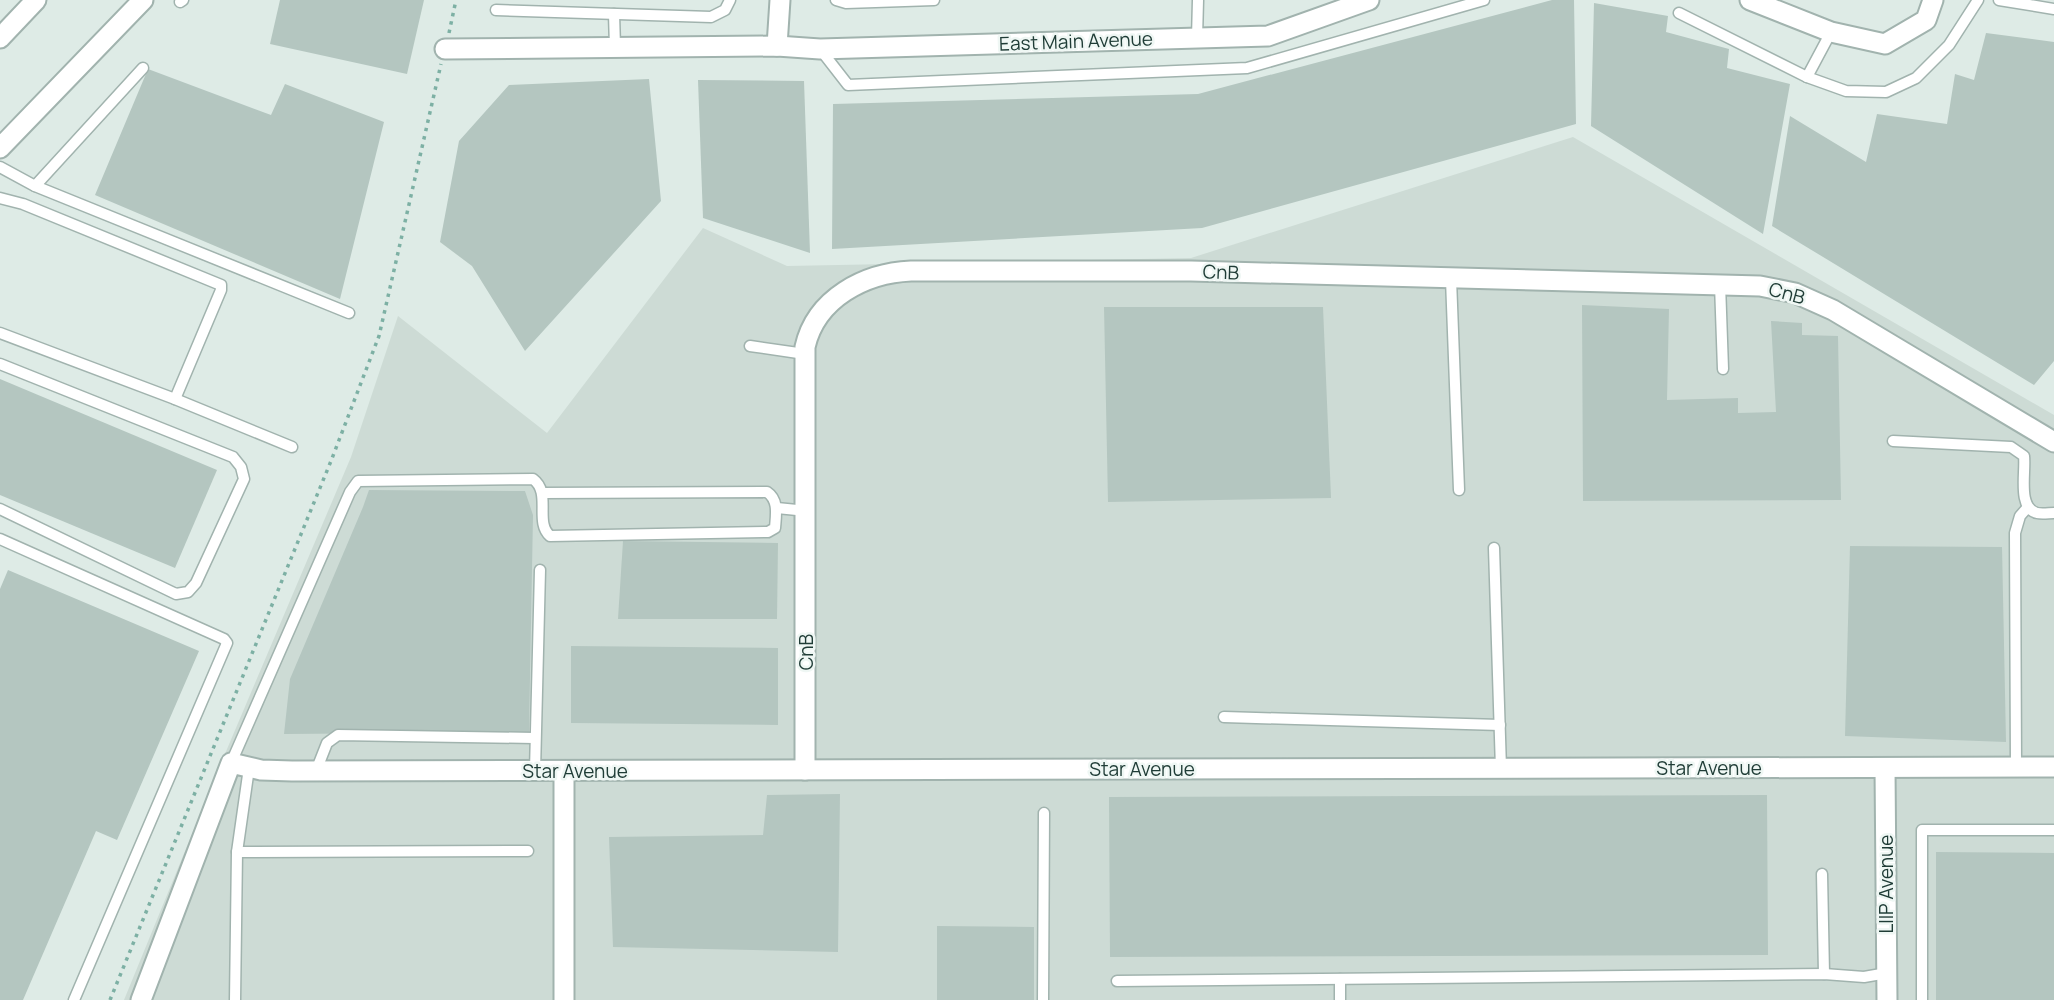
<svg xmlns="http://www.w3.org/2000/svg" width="2054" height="1000" font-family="Manrope,sans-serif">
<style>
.built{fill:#cddbd5}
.building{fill:#b4c6c0}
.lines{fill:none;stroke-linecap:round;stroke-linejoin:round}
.lane-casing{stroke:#a1b3ae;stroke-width:13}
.street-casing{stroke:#a1b3ae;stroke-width:23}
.path{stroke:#7db0a4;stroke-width:3.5;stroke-dasharray:3.5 5;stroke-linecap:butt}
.lane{stroke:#fff;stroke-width:10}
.street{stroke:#fff;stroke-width:19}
.labels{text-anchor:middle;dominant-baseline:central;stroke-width:5;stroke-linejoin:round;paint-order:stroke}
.street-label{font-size:19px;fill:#1f3c36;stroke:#eff7f4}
</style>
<rect width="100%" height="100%" fill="#deebe6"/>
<!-- built -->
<path class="built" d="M1573,137l481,278v585h-1930l95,-232 132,-311 47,-141 149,117 156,-205 84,38 404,-8z"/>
<!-- building -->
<g class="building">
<path d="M280,0h144l-17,74 -137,-30z"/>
<path d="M1552,0h22l2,124 -374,104 -370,21 1,-145 365,-10z"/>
<path d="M1594,3l74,13 -2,16 63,17 -2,19 63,16 -27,150 -172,-108z"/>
<path d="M1986,33l68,9v319l-20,24 -262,-159 18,-110 76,46 11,-48 70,10 8,-50 19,6z"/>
<path d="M148,69l123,46 14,-31 99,38 -44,177 -245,-104z"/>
<path d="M649,79l12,122 -136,150 -53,-85 -32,-24 19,-101 50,-56z"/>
<path d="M698,80l106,1 6,172 -107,-35z"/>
<path d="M1582,305l87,4 -2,91 71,-2v15l38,-1 -5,-91 31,2v12l36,1 3,164 -258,1z"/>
<path d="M1104,307h219l8,191 -223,4z"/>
<path d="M0,379l217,91 -42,98 -175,-73z"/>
<path d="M369,490l156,1 8,24 -4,217 -245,2 6,-55 73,-172z"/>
<path d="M623,541l155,2 -1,76h-159z"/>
<path d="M1850,546l152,1 4,195 -161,-6z"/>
<path d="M8,570l191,81 -82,189 -21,-9 -73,169h-23v-411z"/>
<path d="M571,646l207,2v77l-207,-2z"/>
<path d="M840,794l-2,158 -225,-5 -4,-110 154,-2 4,-40z"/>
<path d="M1767,795l1,160 -658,2 -1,-160z"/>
<path d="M1936,852l118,1v147h-118z"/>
<path d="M937,926l97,1v73h-97z"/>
</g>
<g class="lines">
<defs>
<g id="lane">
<path d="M836,0l10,3 88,-3"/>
<path d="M1999,0l55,9"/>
<path d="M180,2l3,-2"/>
<path d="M496,10l215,7 14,-7 5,-10"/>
<path d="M1679,13l128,64"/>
<path d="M614,14l1,33"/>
<path d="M1831,32l-24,45 39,14 40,1 30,-14 33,-33 29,-45"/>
<path d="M1197,38l1,-38"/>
<path d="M820,49l28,36 399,-17 237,-68"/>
<path d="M0,167l35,19 314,127"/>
<path d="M35,186l108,-118"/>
<path d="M0,198l23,6 198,81v5l-46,109"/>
<path d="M1451,279l8,211"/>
<path d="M1720,284l3,85"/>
<path d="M0,333l175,66 117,48"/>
<path d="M750,346l55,8"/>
<path d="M0,364l233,93 8,10 3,12 -48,104 -8,9 -12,2 -176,-85"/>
<path d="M1893,441l118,6 13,9c2,16 -7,52 13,57 5,1 12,0 17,0"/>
<path d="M777,508l30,3"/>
<path d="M0,539l224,100 3,4 -153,357"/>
<path d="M1494,548l7,221"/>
<path d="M1224,717l276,8"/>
<path d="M231,763l119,-271 8,-11 175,-2c19,14 1,43 17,57l218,-4 7,-4c1,-13 4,-28 -8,-36l-225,1"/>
<path d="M2016,767l-1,-234 5,-17 8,-9"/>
<path d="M316,771l11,-28 11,-8 196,3"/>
<path d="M535,771l5,-201"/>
<path d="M237,852l291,-1"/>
<path d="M1822,874l2,100"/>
<path d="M1117,981l707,-7 40,3 23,-4"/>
<path d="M235,1000l2,-148 12,-84"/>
<path d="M1043,1000l1,-187"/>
<path d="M1340,1000v-21"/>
<path d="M1922,1000v-170h132"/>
</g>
<g id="street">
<path d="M1750,0l81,32 54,12 41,-24 7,-20"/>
<path d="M0,38l36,-38"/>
<path d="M777,46l3,-46"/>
<path d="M445,49l332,-3 43,3 448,-13 101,-36"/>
<path d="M0,148l143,-148"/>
<path d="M1885,768l2,232"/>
<path d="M805,770v-423c11,-49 60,-74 106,-76h280l569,15 35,7 38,17 221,132"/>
<path d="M141,1000l90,-237 30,7 31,1 1762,-4"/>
<path d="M564,1000v-229"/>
</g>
</defs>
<!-- lane casing -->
<use href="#lane" class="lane-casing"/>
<!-- street casing -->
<use href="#street" class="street-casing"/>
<!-- path -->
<g class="path">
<path d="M449,33l7,-33"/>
<path d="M110,1000l221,-539 48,-125 62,-272"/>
</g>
<!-- lane -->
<use href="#lane" class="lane"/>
<!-- street -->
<use href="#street" class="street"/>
</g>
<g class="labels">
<!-- street labels -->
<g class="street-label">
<text transform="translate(1076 41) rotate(-2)">East Main Avenue</text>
<text transform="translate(1221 272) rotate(2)">CnB</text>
<text transform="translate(1787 293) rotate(15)">CnB</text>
<text transform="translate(806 652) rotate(-90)">CnB</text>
<text x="1709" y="768">Star Avenue</text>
<text x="1142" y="769">Star Avenue</text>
<text x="575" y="771">Star Avenue</text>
<text transform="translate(1886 884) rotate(-90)">LIIP Avenue</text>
</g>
</g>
</svg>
